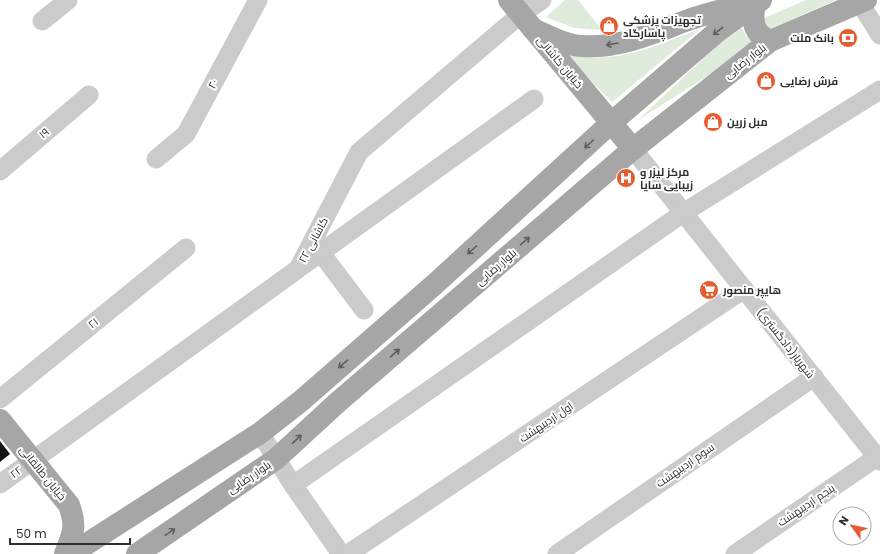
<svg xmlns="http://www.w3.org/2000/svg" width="880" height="554" font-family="Poppins,Cairo,sans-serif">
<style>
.green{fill:#dfebdb}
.building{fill:#151515}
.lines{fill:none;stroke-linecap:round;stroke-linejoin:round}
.minor{stroke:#cbcbcb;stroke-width:19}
.major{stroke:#a6a6a6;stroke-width:22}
.oneway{stroke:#5e5e5e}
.labels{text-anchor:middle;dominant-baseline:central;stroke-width:4;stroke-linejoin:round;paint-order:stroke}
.poi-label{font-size:11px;font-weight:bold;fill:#2e2e2e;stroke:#fff;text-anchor:start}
.street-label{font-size:11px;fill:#2e2e2e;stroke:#fff}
</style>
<rect width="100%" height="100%" fill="#fff"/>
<!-- green -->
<g class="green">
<path d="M565,0h13l24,30 -28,-2 -28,-11z"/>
<path d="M806,0h30l-69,30 -5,-11z"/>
<path d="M740,24l6,12 10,9 -118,75z"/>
<path d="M700,29l-88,73 -52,-52c8,2 18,6 27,7 39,4 78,-15 113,-28z"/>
</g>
<!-- building -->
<path class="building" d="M0,441l10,13 -10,8z"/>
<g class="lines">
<!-- minor -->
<g class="minor">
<path d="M860,3l20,32"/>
<path d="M42,21l26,-21"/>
<path d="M633,149l247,312"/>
<path d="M156,159l30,-25 72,-134"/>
<path d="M0,171l89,-76"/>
<path d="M321,253l43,57"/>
<path d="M302,266l232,-167"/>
<path d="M0,399l186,-151"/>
<path d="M260,433l33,52 48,69"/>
<path d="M0,484l298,-215 61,-117 162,-138 21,-14"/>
<path d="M293,485l390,-272 197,-123"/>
<path d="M348,554l396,-265"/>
<path d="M557,554l257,-177"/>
<path d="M735,554l142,-97"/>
</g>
<!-- major -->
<g class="major">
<path d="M509,0l124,149"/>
<path d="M755,5c-4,17 -1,29 15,36"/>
<path d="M533,29c16,7 32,16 49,17 38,3 75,-15 109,-27 19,-6 38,-11 56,-16"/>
<path d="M0,420l69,85c8,22 4,28 -4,49"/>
<path d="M71,554l189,-121 41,-32 134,-117 176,-161 108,-93 42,-30"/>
<path d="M137,554l139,-95 62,-57 295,-253 137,-108 96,-41"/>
</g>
</g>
<!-- one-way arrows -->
<defs><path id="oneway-shaft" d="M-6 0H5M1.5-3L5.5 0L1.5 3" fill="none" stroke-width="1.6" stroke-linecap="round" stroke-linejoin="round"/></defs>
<g class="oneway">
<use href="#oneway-shaft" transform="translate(718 31) rotate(142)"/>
<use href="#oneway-shaft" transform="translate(612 44) rotate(170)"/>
<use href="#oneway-shaft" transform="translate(589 144) rotate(138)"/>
<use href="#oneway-shaft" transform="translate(525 241) rotate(-41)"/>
<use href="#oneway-shaft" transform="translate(472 250) rotate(138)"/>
<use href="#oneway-shaft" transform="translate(395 353) rotate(-41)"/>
<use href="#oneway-shaft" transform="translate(343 364) rotate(139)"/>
<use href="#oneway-shaft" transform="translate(297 439) rotate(-43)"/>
<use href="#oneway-shaft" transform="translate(170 532) rotate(-34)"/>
</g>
<!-- icons -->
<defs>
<symbol id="shop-disc" viewBox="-11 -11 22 22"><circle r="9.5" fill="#e45c30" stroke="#fff"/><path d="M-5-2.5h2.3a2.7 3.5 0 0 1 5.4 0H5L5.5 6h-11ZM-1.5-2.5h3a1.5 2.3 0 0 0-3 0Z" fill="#fff"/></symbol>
<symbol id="bank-disc" viewBox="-11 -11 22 22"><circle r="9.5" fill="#e45c30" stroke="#fff"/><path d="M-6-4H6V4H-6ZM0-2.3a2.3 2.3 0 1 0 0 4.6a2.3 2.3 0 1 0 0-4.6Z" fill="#fff"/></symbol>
<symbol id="hospital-disc" viewBox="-11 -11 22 22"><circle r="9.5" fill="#e45c30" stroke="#fff"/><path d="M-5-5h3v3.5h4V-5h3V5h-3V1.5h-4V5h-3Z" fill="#fff"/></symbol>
<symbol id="supermarket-disc" viewBox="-11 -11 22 22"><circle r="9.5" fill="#e45c30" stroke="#fff"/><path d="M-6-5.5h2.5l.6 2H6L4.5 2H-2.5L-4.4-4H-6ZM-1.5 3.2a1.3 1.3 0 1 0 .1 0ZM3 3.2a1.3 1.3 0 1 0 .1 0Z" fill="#fff"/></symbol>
</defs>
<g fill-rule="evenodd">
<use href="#shop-disc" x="598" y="15" width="22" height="22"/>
<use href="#bank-disc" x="837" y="27" width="22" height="22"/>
<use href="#shop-disc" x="755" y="70" width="22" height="22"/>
<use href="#shop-disc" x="702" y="111" width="22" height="22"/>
<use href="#hospital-disc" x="615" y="167" width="22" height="22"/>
<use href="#supermarket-disc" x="698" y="279" width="22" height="22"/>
</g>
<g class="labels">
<!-- poi labels -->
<g class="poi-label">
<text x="623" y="20">تجهیزات پزشکی<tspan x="623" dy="13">پاسارگاد</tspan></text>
<text x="834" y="38" text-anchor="end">بانک ملت</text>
<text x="780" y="81">فرش رضایی</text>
<text x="727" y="122">مبل زرین</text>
<text x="640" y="172">مرکز لیزر و<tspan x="640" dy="13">زیبایی سایا</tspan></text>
<text x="723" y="290">هایپر منصور</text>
</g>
<!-- street labels -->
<g class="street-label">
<text transform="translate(745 61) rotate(-38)">بلوار رضایی</text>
<text transform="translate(560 62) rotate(50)">خیابان کاشانی</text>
<text transform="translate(213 84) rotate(-62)">۲۰</text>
<text transform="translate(44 133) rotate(-40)">۱۹</text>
<text transform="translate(313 240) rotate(-62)">کاشانی ۲۲</text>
<text transform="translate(496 267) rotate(-41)">بلوار رضایی</text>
<text transform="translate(93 323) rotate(-39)">۲۱</text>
<text transform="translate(786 343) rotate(52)">شهریار(دادگستری)</text>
<text transform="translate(546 422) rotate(-34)">اول اردیبهشت</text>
<text transform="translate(685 465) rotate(-35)">سوم اردیبهشت</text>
<text transform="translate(16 472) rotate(-36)">۲۲</text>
<text transform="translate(43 473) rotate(51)">خیابان طالقانی</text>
<text transform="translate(249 477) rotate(-34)">بلوار رضایی</text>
<text transform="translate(806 505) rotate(-34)">پنجم اردیبهشت</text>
</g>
</g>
<!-- north arrow -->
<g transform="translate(852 526) rotate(303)"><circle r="19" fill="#ffffff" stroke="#ababab"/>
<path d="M0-3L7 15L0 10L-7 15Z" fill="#e45c30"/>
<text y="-6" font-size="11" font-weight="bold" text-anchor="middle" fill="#2e2e2e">N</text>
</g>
<!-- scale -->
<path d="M10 538v6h120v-6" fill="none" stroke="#2e2e2e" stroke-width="2"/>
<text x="16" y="538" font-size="12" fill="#2e2e2e" stroke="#ffffff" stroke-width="3" paint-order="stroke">50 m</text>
</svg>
